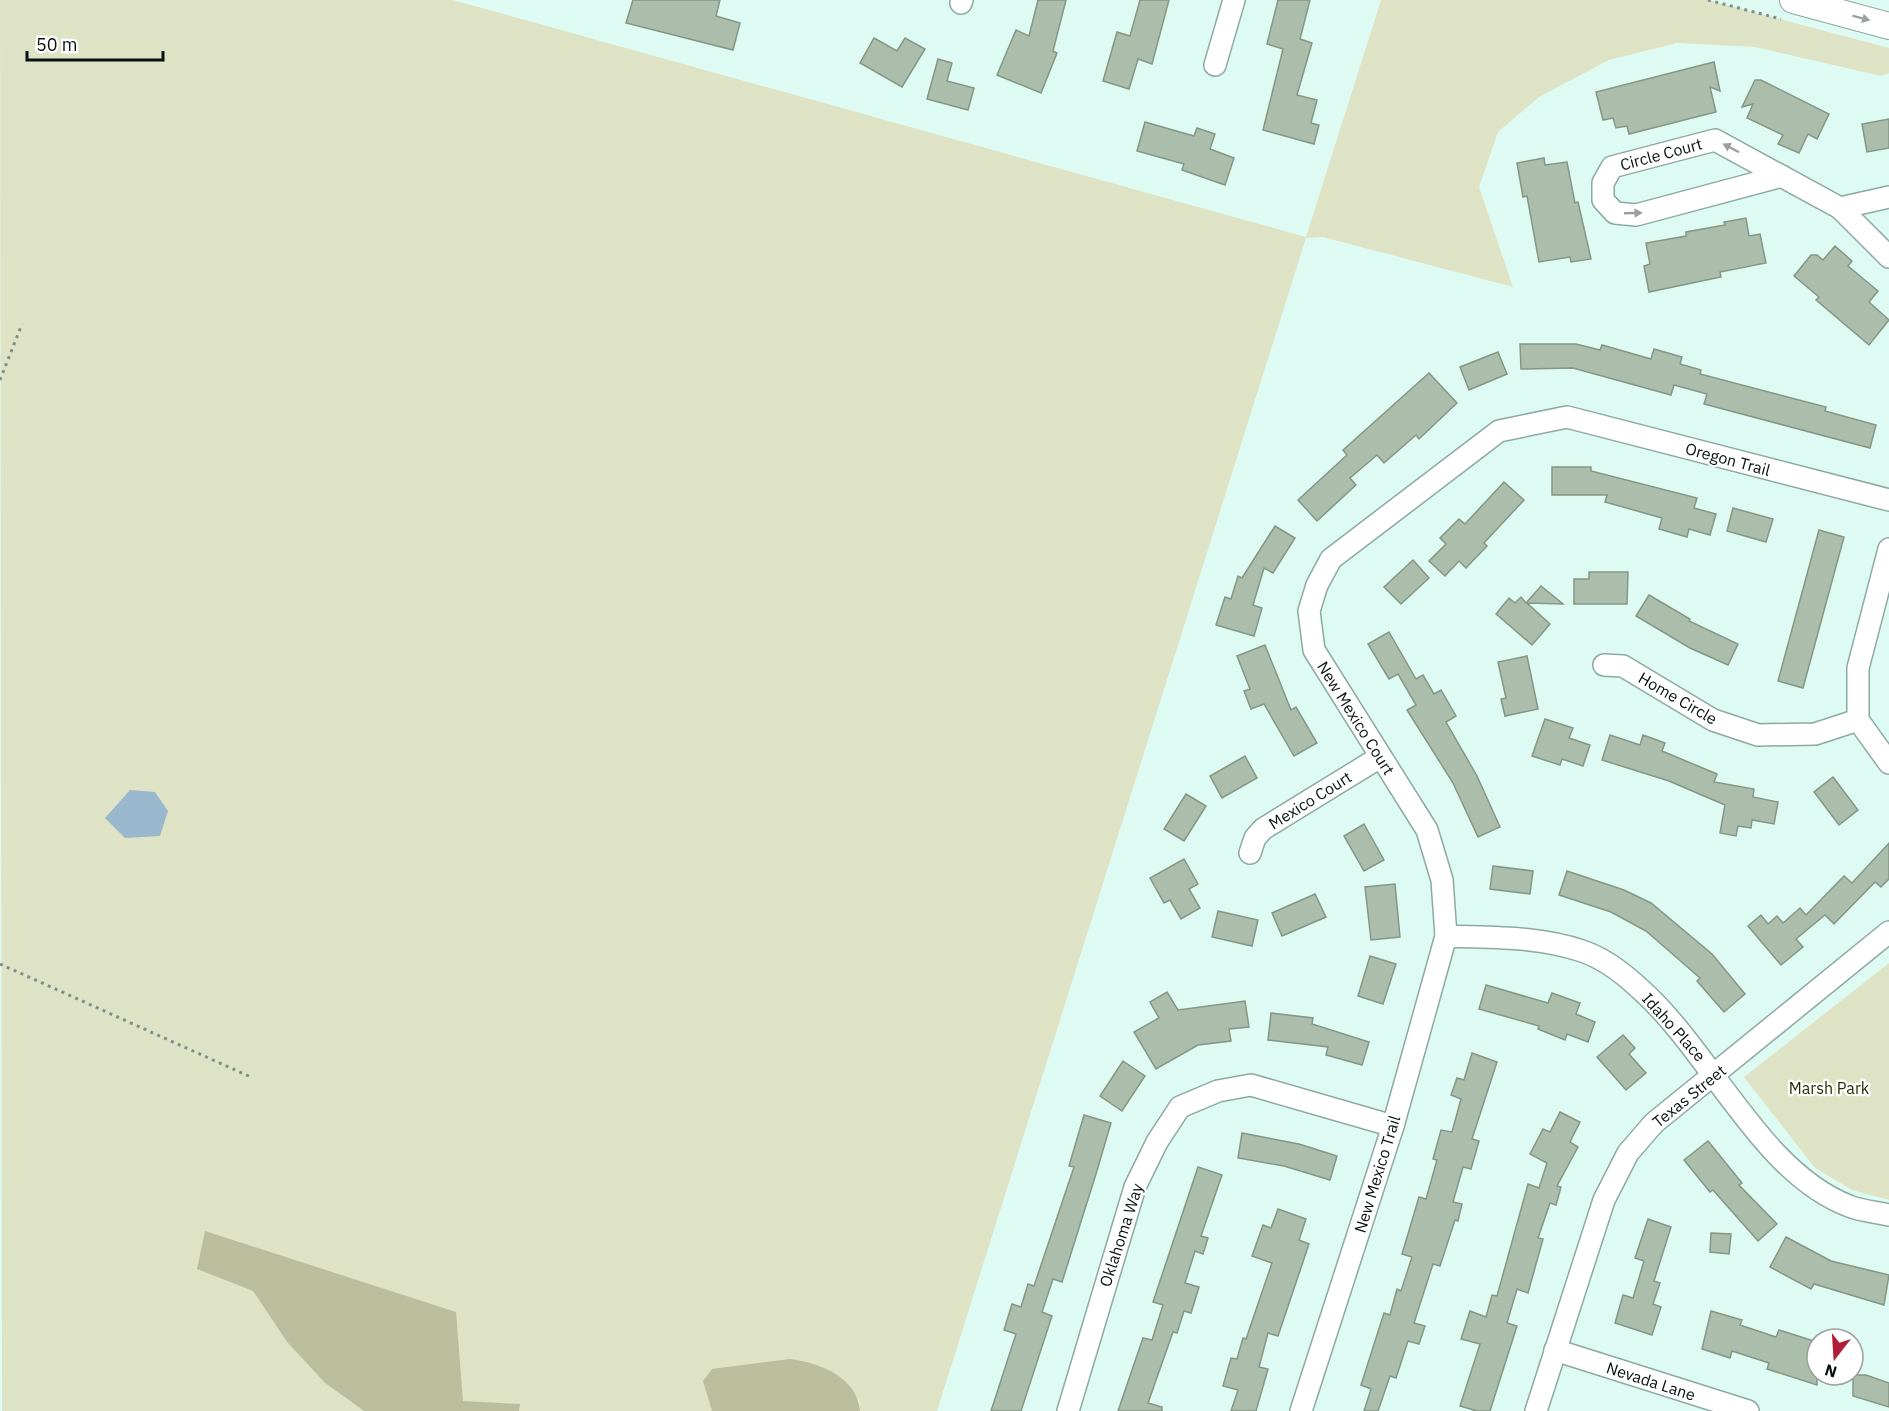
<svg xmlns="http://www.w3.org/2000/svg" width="1889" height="1411" font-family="'IBM Plex Sans',sans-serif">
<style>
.green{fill:#dfe3c6}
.forest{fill:#babe9d}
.water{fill:#99b7cd}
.building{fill:#abbdab;stroke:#859684;stroke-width:1.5}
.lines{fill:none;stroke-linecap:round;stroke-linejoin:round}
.minor-casing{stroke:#8da9a1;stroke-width:24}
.tertiary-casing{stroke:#8da9a1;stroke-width:28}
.path{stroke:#7c918b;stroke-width:3;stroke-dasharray:3 4.5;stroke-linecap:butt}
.minor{stroke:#fff;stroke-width:21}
.tertiary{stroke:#fff;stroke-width:26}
.oneway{fill:#9ca09f}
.labels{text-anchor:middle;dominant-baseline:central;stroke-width:4.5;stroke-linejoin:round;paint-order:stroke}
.street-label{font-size:16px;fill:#07110f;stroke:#fff}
.park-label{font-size:16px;fill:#2a2c02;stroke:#fff}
</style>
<rect width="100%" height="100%" fill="#defbf3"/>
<!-- green -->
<g class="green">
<path d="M0,0h453l853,237 75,-237h327l181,48v25l-8,3 -126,-29 -78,-4 -68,17 -70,37 -41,35 -19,55 34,100 -190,-50 -17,1 -369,1173h-77l-1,-12 -147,8v4h-193v-7l-56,-2 -258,-171 -7,38 55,22 34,51 38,41 39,28h-362z"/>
<path d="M1889,963v237l-37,-10 -37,-22 -71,-91z"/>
</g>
<!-- forest -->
<g class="forest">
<path d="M205,1231l251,81 7,89 57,3 -1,7h-155l-39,-28 -38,-41 -34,-51 -56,-22z"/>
<path d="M790,1359c30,4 67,18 70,52h-148l-9,-30 9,-12z"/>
</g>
<!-- water -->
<path class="water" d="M130,790l25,2 13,19 -8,25 -35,2 -20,-20z"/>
<!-- building -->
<g class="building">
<path d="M633,0h87l-4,16 24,7 -7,27 -107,-27z"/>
<path d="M1038,0h28l-13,51 4,2 -16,40 -44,-18 19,-45 13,6z"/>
<path d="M1140,0h29l-17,64 -14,-5 -9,30 -26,-8 14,-49 13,4z"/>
<path d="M1278,0h32l-10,39 12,4 -15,52 20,5 -6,23 8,2 -5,19 -51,-14 20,-81 -16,-5z"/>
<path d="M874,38l23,13 8,-13 20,11 -23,38 -42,-24z"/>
<path d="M938,59l14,4 -5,18 27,7 -6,22 -41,-11z"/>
<path d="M1714,62l6,29 -10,-4 6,25 -87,22 -2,-8 -11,2 -3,-10 -10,2 -7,-28z"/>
<path d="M1755,80h6l68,34 -12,25 -9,-5 -9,19 -21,-9 5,-9 -36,-17 6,-14 -11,3z"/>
<path d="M1889,119v29l-22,4 -5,-28z"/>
<path d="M1145,122l49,14 3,-8 18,6 -5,15 24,9 -9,27 -43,-15 2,-6 -47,-13z"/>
<path d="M1544,158l1,7 22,-3 8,41 3,-1 13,57 -20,3 -1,-5 -31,5 -12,-66 -4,1 -6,-34z"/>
<path d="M1746,218l3,18 11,-2 6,29 -46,9 1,5 -72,15 -5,-26 6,-2 -4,-21 40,-7v-4l39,-7 -1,-3z"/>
<path d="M1835,246l17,15 -4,5 30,25 -9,11 20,18 -20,25 -53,-45 3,-3 -25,-21 17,-21h6l6,5z"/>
<path d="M1520,344h56l24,6 2,-5 49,14 3,-10 28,8 -2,7 21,6 -1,4 126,33 -1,4 51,14 -6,23 -166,-44 3,-10 -33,-9 -3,10 -98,-27 -52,1z"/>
<path d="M1498,352l9,22 -38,16 -9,-23z"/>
<path d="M1429,373l28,30 -38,36 -3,-4 -32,28 -7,-8 -27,23 6,7 -39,36 -19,-21 49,-45 -4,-5z"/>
<path d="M1552,467h39v4l106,27 -3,10 22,6 -6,21 -21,-6 -2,8 -28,-8 3,-11 -57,-16 2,-7h-55z"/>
<path d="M1504,482l20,18 -40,43 3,3 -21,22 -7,-7 -14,15 -16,-15 17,-17 -6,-6 19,-19 6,5z"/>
<path d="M1733,508l40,11 -7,23 -39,-11z"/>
<path d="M1275,526l20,12 -22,35 -9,-5 -11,37 9,3 -8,28 -38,-11 9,-28 6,2 7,-23 4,2z"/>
<path d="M1819,530l25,7 -41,151 -25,-7z"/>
<path d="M1413,560l16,18 -28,26 -17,-17z"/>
<path d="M1589,572h39l-1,32h-53v-25h15z"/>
<path d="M1541,586l22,18 -36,-1 23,21 -18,21 -36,-31 13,-16 6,5 6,-6 5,6z"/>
<path d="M1649,595l41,24 -1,2 49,23 -10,21 -38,-17 -54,-32z"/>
<path d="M1389,632l27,47 7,-4 11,19 7,-4 15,26 -10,6 31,54 23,51 -22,10 -25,-54 -46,-73 9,-5 -18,-31 -9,5 -21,-35z"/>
<path d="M1265,645l26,65 5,-3 21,36 -23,13 -30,-52 -13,5 -7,-18 6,-2 -13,-33z"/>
<path d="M1527,656l11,53 -33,7 -4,-17 5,-1 -8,-36z"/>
<path d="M1545,719l28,9 -4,10 21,7 -7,21 -21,-7 -2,6 -28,-9z"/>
<path d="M1610,735l30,10 3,-10 22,8 -3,8 55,23 -3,8 40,7 -1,8 25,5 -4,22 -22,-4 -1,8 -13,-2 -2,10 -16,-3 5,-28 -56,-24 -67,-21z"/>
<path d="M1245,756l12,22 -35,20 -12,-22z"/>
<path d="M1833,777l25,33 -19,15 -25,-33z"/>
<path d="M1186,794l20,12 -22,35 -20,-12z"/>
<path d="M1364,824l20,36 -20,11 -20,-35z"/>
<path d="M1889,843v36l-8,8 -6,-5 -41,42 -9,-9 -29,24 7,8 -22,18 -33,-39 13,-11 7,9 9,-8 6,7 17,-15 6,7 38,-39 8,7z"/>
<path d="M1184,859l14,25 -9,5 11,19 -19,11 -11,-19 -6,3 -14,-25z"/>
<path d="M1493,866l40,5 -3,23 -40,-5z"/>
<path d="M1567,871l57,19 27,13 61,51 33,40 -21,18 -27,-31 3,-3 -54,-47 -35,-19 -52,-17z"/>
<path d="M1395,884l5,53 -29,3 -6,-53z"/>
<path d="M1315,894l11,23 -44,19 -10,-23z"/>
<path d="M1218,911l40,9 -6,26 -40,-9z"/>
<path d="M1370,956l26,8 -13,40 -25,-8z"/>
<path d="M1486,985l62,18 4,-10 28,10 -4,11 19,8 -7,20 -21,-8 -2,6 -27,-11 1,-3 -60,-17z"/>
<path d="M1167,992l11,18 67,-9 4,26 -20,2 2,12 -33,4 -42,24 -22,-37 25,-14 -9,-16z"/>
<path d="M1271,1013l42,5 -1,6 57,18 -7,23 -36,-10 2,-8 -60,-7z"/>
<path d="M1623,1035l12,13 -6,6 17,19 -20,17 -29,-33z"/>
<path d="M1472,1053l25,9 -25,77 7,2 -8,28 -8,-2 -10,35 9,2 -4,17 -3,-1 -15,46 -7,-2 -11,34 -8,25 11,3 -6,18 -11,-3 -12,37 -6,-2 -12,35h-14l7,-22 -10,-4 23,-72 6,2 7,-26 4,2 11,-34 -10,-3 17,-57 7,2 11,-39 -4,-1 8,-29 11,2 9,-33 -10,-4 6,-17 7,2z"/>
<path d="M1123,1061l22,15 -23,35 -22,-15z"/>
<path d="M1560,1112l20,10 -10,20 8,5 -21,39 4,1 -5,18 -6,-2 -12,35 5,1 -15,54 -11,-4 -10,34 10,3 -27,85h-13l-17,-5 20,-62 -19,-5 9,-28 16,6 6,-22 5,1 31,-112 11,4 8,-25 -17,-9 13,-25 7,3z"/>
<path d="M1084,1115l27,8 -15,51 -34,108 -9,-3 -11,33 10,4 -31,95h-30l25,-77 -12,-4 8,-26 9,3 7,-23 6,2 40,-119 -5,-1z"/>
<path d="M1242,1133l57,11 38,12 -7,24 -46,-14 -46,-8z"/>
<path d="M1708,1141l34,42 -3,2 38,39 -19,17 -45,-51 -3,2 -26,-32z"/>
<path d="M1198,1167l24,8 -21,61 7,2 -5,16 -8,-3 -10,32 14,4 -8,26 -7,-2 -7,22 -4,-1 -25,71 14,4v4h-44l25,-73 9,2 11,-35 -10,-3z"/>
<path d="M1278,1209l28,10 -7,21 10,4 -31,92 -10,-3 -9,34 9,2 -12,42h-25l7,-21 -15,-4 8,-28 6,1 6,-21 3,1 26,-76 -20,-7 11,-31 8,3z"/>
<path d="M1648,1219l23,8 -17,54 6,2 -7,21 8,3 -9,28 -37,-12 8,-28 10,3 11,-37 -9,-3z"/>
<path d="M1711,1233l20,1 -2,20 -19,-2z"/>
<path d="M1786,1237l45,24 58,14 -5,30 -70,-21 -3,5 -41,-22z"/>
<path d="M1711,1311l31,9 -2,5 36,12 3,-7 38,12v43l-50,-16 2,-6 -37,-12 -2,7 -28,-9z"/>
<path d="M1853,1375h13l23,8v24l-36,-11z"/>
</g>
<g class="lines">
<defs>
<g id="minor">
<path d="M961,3l1,-3"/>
<path d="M1215,65l19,-65"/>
<path d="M1782,176l-146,39 -21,-2 -12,-13v-17l9,-16 103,-27 125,68"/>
<path d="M1889,197l-49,11 49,49"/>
<path d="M1889,549l-31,119v52l31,43"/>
<path d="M1604,665l19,1 90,54 45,15 57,-1 43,-14"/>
<path d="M1250,853l5,-15 8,-9 117,-72"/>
<path d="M1446,936c46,2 92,0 136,15 21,7 41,22 57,37 72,63 121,184 210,218 12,5 27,6 40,9"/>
<path d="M1555,1350l193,61"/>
<path d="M1068,1411l67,-224 22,-45 23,-35 38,-16 33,-6 142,41"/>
<path d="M1301,1411l92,-285 53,-190 -4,-56 -15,-50 -113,-180 -5,-39 8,-26 14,-26 168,-128 68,-14 322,83"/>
<path d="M1536,1411l68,-211 24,-47 26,-30 235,-191"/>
</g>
<path id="tertiary" d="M1793,0l96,26"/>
</defs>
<!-- minor casing -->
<use href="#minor" class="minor-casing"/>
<!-- tertiary casing -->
<use href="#tertiary" class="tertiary-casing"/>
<!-- path -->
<g class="path">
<path d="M1708,0l73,19"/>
<path d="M0,380l22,-56"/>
<path d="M0,964l253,114"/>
</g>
<!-- minor -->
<use href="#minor" class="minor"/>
<!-- tertiary -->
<use href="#tertiary" class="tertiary"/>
</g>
<!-- one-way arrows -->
<defs><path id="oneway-solid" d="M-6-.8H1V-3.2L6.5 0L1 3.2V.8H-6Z" transform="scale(1.5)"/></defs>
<g class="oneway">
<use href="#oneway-solid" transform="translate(1861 18) rotate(15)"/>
<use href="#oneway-solid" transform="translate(1731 148) rotate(-152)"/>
<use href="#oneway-solid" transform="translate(1633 213) rotate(-2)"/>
</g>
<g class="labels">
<!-- street labels -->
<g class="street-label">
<text transform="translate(1661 154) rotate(-15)">Circle Court</text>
<text transform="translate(1728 459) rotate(15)">Oregon Trail</text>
<text transform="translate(1678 698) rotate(30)">Home Circle</text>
<text transform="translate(1356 718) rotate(58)">New Mexico Court</text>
<text transform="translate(1310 800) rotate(-32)">Mexico Court</text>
<text transform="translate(1674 1027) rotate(48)">Idaho Place</text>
<text transform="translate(1689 1096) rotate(-39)">Texas Street</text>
<text transform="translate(1377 1174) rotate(-73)">New Mexico Trail</text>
<text transform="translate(1121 1235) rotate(-72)">Oklahoma Way</text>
<text transform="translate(1651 1381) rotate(18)">Nevada Lane</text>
</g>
<!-- park labels -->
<g class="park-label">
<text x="1829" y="1088">Marsh Park</text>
</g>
</g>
<!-- north arrow -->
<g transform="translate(1835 1357) rotate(197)"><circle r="28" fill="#ffffff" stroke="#9ca09f" stroke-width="1.5"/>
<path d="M0-4.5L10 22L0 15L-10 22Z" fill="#b11e39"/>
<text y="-9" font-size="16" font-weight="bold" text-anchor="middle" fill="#07110f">N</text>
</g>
<!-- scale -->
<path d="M27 51v9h136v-9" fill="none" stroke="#07110f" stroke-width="3"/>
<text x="36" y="51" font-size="18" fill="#07110f" stroke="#ffffff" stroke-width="4.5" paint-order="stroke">50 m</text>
</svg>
